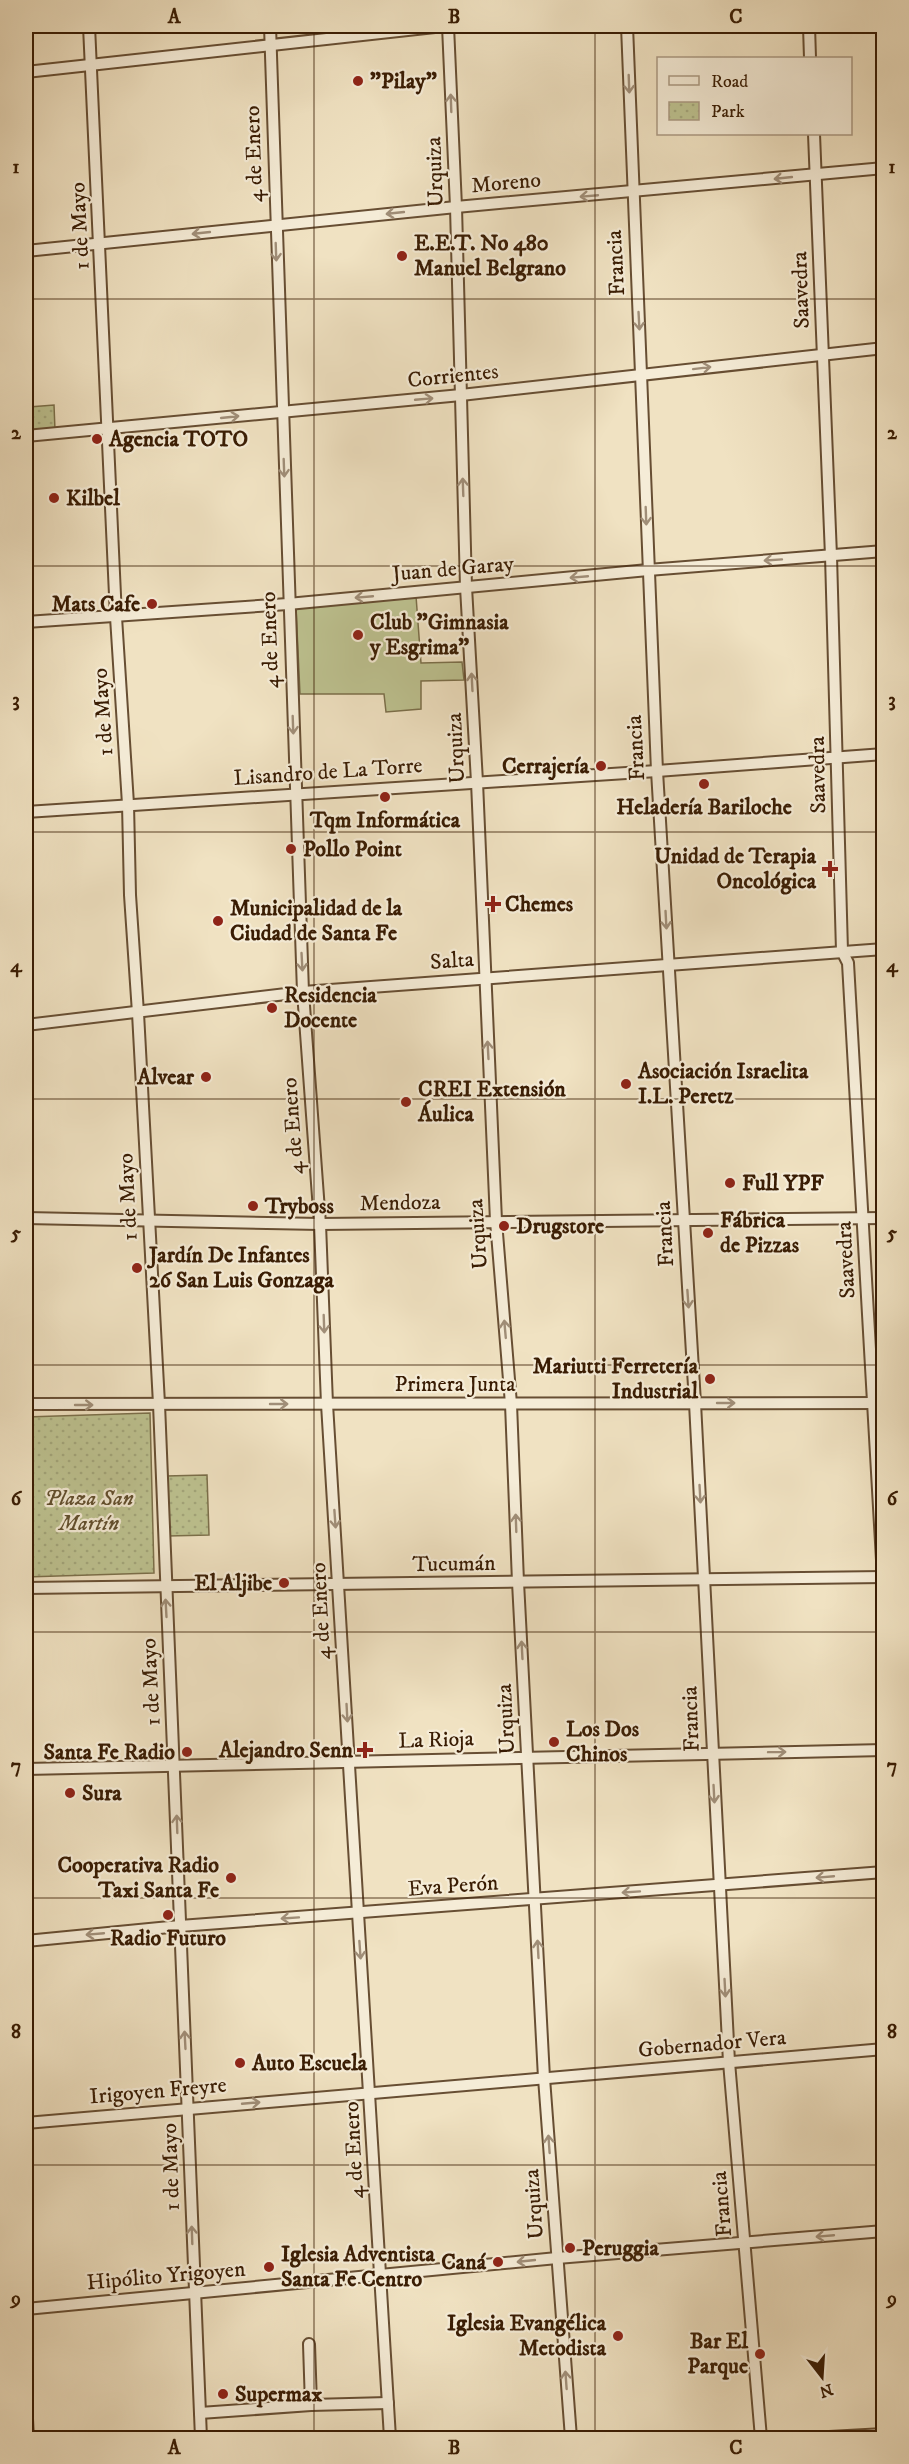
<svg xmlns="http://www.w3.org/2000/svg" width="909" height="2464" font-family="'IM FELL DW Pica',serif">
<style>
.park{fill:url(#park-dots);stroke:#7b6f4a;stroke-width:1.5}
.pitch{fill:#bdc290;stroke:#7b6f4a;stroke-width:1.5}
.lines{fill:none;stroke-linecap:round;stroke-linejoin:round}
.street-casing{stroke:#674e33;stroke-width:14}
.street{stroke:#f5ecd7;stroke-width:10}
.oneway{stroke:#a08e78}
.grid{fill:none;stroke:#391c03;stroke-width:1.5;stroke-opacity:0.55}
.poi-dot{fill:#8f2418;stroke:#f5ecd7;stroke-width:2}
.labels{text-anchor:middle;dominant-baseline:central;stroke-width:4.5;stroke-linejoin:round;paint-order:stroke}
.poi-label{font-size:22px;font-weight:bold;fill:#391c03;stroke:#f5ecd7;text-anchor:start}
.street-label{font-size:22px;fill:#391c03;stroke:#f5ecd7}
.park-label{font-size:22px;font-style:italic;fill:#614e2d;stroke:#f5ecd7}
.neatline{fill:none;stroke:#391c03;stroke-width:2}
.grid-label{font-size:20px;text-anchor:middle;font-weight:bold;fill:#391c03}
</style>
<defs>
<pattern id="park-dots" width="8" height="8" patternUnits="userSpaceOnUse" patternTransform="scale(1.5)"><rect width="8" height="8" fill="#bdc290"/><path d="M2 2h.1M6 6h.1" fill="none" stroke="#a3a67b" stroke-width="1.8" stroke-linecap="round"/></pattern>
</defs>
<rect width="100%" height="100%" fill="#f0e2c2"/>
<filter id="stains"><feTurbulence type="fractalNoise" baseFrequency=".00333" numOctaves="4"/><feColorMatrix values="0 0 0 0 .2 0 0 0 0 .09 0 0 0 0 .02 0 0 0 .5 -.17"/></filter>
<radialGradient id="worn" r=".72"><stop offset=".6" stop-color="#630" stop-opacity="0"/><stop offset="1" stop-color="#630" stop-opacity=".3"/></radialGradient>
<!-- park -->
<g class="park">
<path d="M54,405l1,25 -24,3 -2,-26z"/>
<path d="M150,1413l4,160 -128,4v-160z"/>
<path d="M207,1475l2,60 -41,1 -2,-60z"/>
</g>
<!-- pitch -->
<path class="pitch" d="M416,596l5,67 41,-1 2,18 -43,1v28l-35,3 -2,-18h-84l-4,-86z"/>
<g class="lines">
<defs>
<g id="street">
<path d="M89,26l27,591 12,187 2,91 8,118 21,391 42,1034"/>
<path d="M270,26l33,966 17,232 7,180 63,1034"/>
<path d="M448,26l8,181 10,380 11,195 19,439 15,183 7,178 26,496 27,360"/>
<path d="M627,26l30,745 38,632 34,659 32,376"/>
<path d="M809,26l1,32"/>
<path d="M26,72l418,-46"/>
<path d="M814,134l17,422 11,395 6,12 36,632"/>
<path d="M26,251l430,-44 428,-39"/>
<path d="M26,436l435,-41 423,-47"/>
<path d="M26,622l262,-18 360,-34 236,-19"/>
<path d="M26,812l631,-41 227,-17"/>
<path d="M26,1025l277,-33 581,-43"/>
<path d="M26,1218l294,6 564,-6"/>
<path d="M26,1404l858,-1"/>
<path d="M26,1588l858,-11"/>
<path d="M26,1769l858,-19"/>
<path d="M26,1941l154,-15 704,-54"/>
<path d="M26,2123l858,-74"/>
<path d="M26,2309l531,-51 327,-27"/>
<path d="M309,2344l2,61"/>
<path d="M26,2400l2,38"/>
<path d="M200,2413l111,-8 77,-2"/>
<path d="M811,2438l73,-4"/>
</g>
</defs>
<!-- street casing -->
<use href="#street" class="street-casing"/>
<!-- street -->
<use href="#street" class="street"/>
</g>
<!-- one-way arrows -->
<defs><path id="oneway-shaft" d="M-6 0H5M1.5-3L5.5 0L1.5 3" fill="none" stroke-width="1.6" stroke-linecap="round" stroke-linejoin="round" transform="scale(1.5)"/></defs>
<g class="oneway">
<use href="#oneway-shaft" transform="translate(629 84) rotate(88)"/>
<use href="#oneway-shaft" transform="translate(451 103) rotate(-92)"/>
<use href="#oneway-shaft" transform="translate(783 178) rotate(174)"/>
<use href="#oneway-shaft" transform="translate(589 196) rotate(175)"/>
<use href="#oneway-shaft" transform="translate(395 213) rotate(174)"/>
<use href="#oneway-shaft" transform="translate(201 233) rotate(174)"/>
<use href="#oneway-shaft" transform="translate(276 252) rotate(88)"/>
<use href="#oneway-shaft" transform="translate(639 321) rotate(87)"/>
<use href="#oneway-shaft" transform="translate(702 368) rotate(-7)"/>
<use href="#oneway-shaft" transform="translate(424 399) rotate(-5)"/>
<use href="#oneway-shaft" transform="translate(230 417) rotate(-6)"/>
<use href="#oneway-shaft" transform="translate(284 468) rotate(88)"/>
<use href="#oneway-shaft" transform="translate(463 487) rotate(-92)"/>
<use href="#oneway-shaft" transform="translate(646 516) rotate(88)"/>
<use href="#oneway-shaft" transform="translate(773 560) rotate(176)"/>
<use href="#oneway-shaft" transform="translate(579 577) rotate(175)"/>
<use href="#oneway-shaft" transform="translate(364 597) rotate(175)"/>
<use href="#oneway-shaft" transform="translate(472 682) rotate(-93)"/>
<use href="#oneway-shaft" transform="translate(293 725) rotate(88)"/>
<use href="#oneway-shaft" transform="translate(666 920) rotate(87)"/>
<use href="#oneway-shaft" transform="translate(302 962) rotate(87)"/>
<use href="#oneway-shaft" transform="translate(488 1050) rotate(-93)"/>
<use href="#oneway-shaft" transform="translate(688 1299) rotate(86)"/>
<use href="#oneway-shaft" transform="translate(324 1324) rotate(88)"/>
<use href="#oneway-shaft" transform="translate(505 1329) rotate(-95)"/>
<use href="#oneway-shaft" transform="translate(726 1403)"/>
<use href="#oneway-shaft" transform="translate(279 1404)"/>
<use href="#oneway-shaft" transform="translate(84 1405)"/>
<use href="#oneway-shaft" transform="translate(700 1494) rotate(87)"/>
<use href="#oneway-shaft" transform="translate(335 1519) rotate(86)"/>
<use href="#oneway-shaft" transform="translate(516 1523) rotate(-92)"/>
<use href="#oneway-shaft" transform="translate(166 1608) rotate(-93)"/>
<use href="#oneway-shaft" transform="translate(522 1650) rotate(-93)"/>
<use href="#oneway-shaft" transform="translate(347 1713) rotate(87)"/>
<use href="#oneway-shaft" transform="translate(777 1752) rotate(-1)"/>
<use href="#oneway-shaft" transform="translate(714 1794) rotate(87)"/>
<use href="#oneway-shaft" transform="translate(177 1824) rotate(-92)"/>
<use href="#oneway-shaft" transform="translate(825 1877) rotate(175)"/>
<use href="#oneway-shaft" transform="translate(631 1892) rotate(176)"/>
<use href="#oneway-shaft" transform="translate(290 1918) rotate(176)"/>
<use href="#oneway-shaft" transform="translate(95 1934) rotate(175)"/>
<use href="#oneway-shaft" transform="translate(538 1949) rotate(-93)"/>
<use href="#oneway-shaft" transform="translate(360 1950) rotate(86)"/>
<use href="#oneway-shaft" transform="translate(725 1988) rotate(87)"/>
<use href="#oneway-shaft" transform="translate(185 2040) rotate(-93)"/>
<use href="#oneway-shaft" transform="translate(251 2103) rotate(-5)"/>
<use href="#oneway-shaft" transform="translate(549 2144) rotate(-94)"/>
<use href="#oneway-shaft" transform="translate(192 2235) rotate(-92)"/>
<use href="#oneway-shaft" transform="translate(825 2236) rotate(175)"/>
<use href="#oneway-shaft" transform="translate(526 2261) rotate(174)"/>
<use href="#oneway-shaft" transform="translate(566 2380) rotate(-94)"/>
</g>
<!-- grid -->
<path class="grid" d="M314,26v2412M595,26v2412M26,299h858M26,566h858M26,832h858M26,1099h858M26,1365h858M26,1632h858M26,1898h858M26,2165h858"/>
<!-- markers -->
<g class="poi-dot">
<circle cx="358" cy="81" r="6"/>
<circle cx="402" cy="256" r="6"/>
<circle cx="97" cy="439" r="6"/>
<circle cx="54" cy="498" r="6"/>
<circle cx="152" cy="604" r="6"/>
<circle cx="358" cy="635" r="6"/>
<circle cx="601" cy="766" r="6"/>
<circle cx="704" cy="784" r="6"/>
<circle cx="385" cy="797" r="6"/>
<circle cx="291" cy="849" r="6"/>
<path d="M827 860h6v6h6v6h-6v6h-6v-6h-6v-6h6z"/>
<path d="M490 895h6v6h6v6h-6v6h-6v-6h-6v-6h6z"/>
<circle cx="218" cy="921" r="6"/>
<circle cx="272" cy="1008" r="6"/>
<circle cx="206" cy="1077" r="6"/>
<circle cx="626" cy="1084" r="6"/>
<circle cx="406" cy="1102" r="6"/>
<circle cx="730" cy="1183" r="6"/>
<circle cx="253" cy="1206" r="6"/>
<circle cx="504" cy="1226" r="6"/>
<circle cx="708" cy="1233" r="6"/>
<circle cx="137" cy="1268" r="6"/>
<circle cx="710" cy="1379" r="6"/>
<circle cx="284" cy="1583" r="6"/>
<circle cx="554" cy="1742" r="6"/>
<path d="M362 1741h6v6h6v6h-6v6h-6v-6h-6v-6h6z"/>
<circle cx="187" cy="1752" r="6"/>
<circle cx="70" cy="1793" r="6"/>
<circle cx="231" cy="1878" r="6"/>
<circle cx="168" cy="1915" r="6"/>
<circle cx="240" cy="2063" r="6"/>
<circle cx="570" cy="2248" r="6"/>
<circle cx="498" cy="2262" r="6"/>
<circle cx="269" cy="2267" r="6"/>
<circle cx="618" cy="2336" r="6"/>
<circle cx="760" cy="2354" r="6"/>
<circle cx="223" cy="2394" r="6"/>
</g>
<g class="labels">
<!-- poi labels -->
<g class="poi-label">
<text x="370" y="81">"Pilay"</text>
<text x="414" y="243">E.E.T. No 480<tspan x="414" dy="25">Manuel Belgrano</tspan></text>
<text x="109" y="439">Agencia TOTO</text>
<text x="66" y="498">Kilbel</text>
<text x="140" y="604" text-anchor="end">Mats Cafe</text>
<text x="370" y="622">Club "Gimnasia<tspan x="370" dy="25">y Esgrima"</tspan></text>
<text x="589" y="766" text-anchor="end">Cerrajería</text>
<text x="704" y="807" text-anchor="middle">Heladería Bariloche</text>
<text x="385" y="820" text-anchor="middle">Tqm Informática</text>
<text x="303" y="849">Pollo Point</text>
<text x="816" y="856" text-anchor="end">Unidad de Terapia<tspan x="816" dy="25">Oncológica</tspan></text>
<text x="505" y="904">Chemes</text>
<text x="230" y="908">Municipalidad de la<tspan x="230" dy="25">Ciudad de Santa Fe</tspan></text>
<text x="284" y="995">Residencia<tspan x="284" dy="25">Docente</tspan></text>
<text x="638" y="1071">Asociación Israelita<tspan x="638" dy="25">I.L. Peretz</tspan></text>
<text x="194" y="1077" text-anchor="end">Alvear</text>
<text x="418" y="1089">CREI Extensión<tspan x="418" dy="25">Áulica</tspan></text>
<text x="742" y="1183">Full YPF</text>
<text x="265" y="1206">Tryboss</text>
<text x="720" y="1220">Fábrica<tspan x="720" dy="25">de Pizzas</tspan></text>
<text x="516" y="1226">Drugstore</text>
<text x="149" y="1255">Jardín De Infantes<tspan x="149" dy="25">26 San Luis Gonzaga</tspan></text>
<text x="698" y="1366" text-anchor="end">Mariutti Ferretería<tspan x="698" dy="25">Industrial</tspan></text>
<text x="272" y="1583" text-anchor="end">El Aljibe</text>
<text x="566" y="1729">Los Dos<tspan x="566" dy="25">Chinos</tspan></text>
<text x="353" y="1750" text-anchor="end">Alejandro Senn</text>
<text x="175" y="1752" text-anchor="end">Santa Fe Radio</text>
<text x="82" y="1793">Sura</text>
<text x="219" y="1865" text-anchor="end">Cooperativa Radio<tspan x="219" dy="25">Taxi Santa Fe</tspan></text>
<text x="168" y="1938" text-anchor="middle">Radio Futuro</text>
<text x="252" y="2063">Auto Escuela</text>
<text x="582" y="2248">Peruggia</text>
<text x="281" y="2254">Iglesia Adventista<tspan x="281" dy="25">Santa Fe Centro</tspan></text>
<text x="486" y="2262" text-anchor="end">Caná</text>
<text x="606" y="2323" text-anchor="end">Iglesia Evangélica<tspan x="606" dy="25">Metodista</tspan></text>
<text x="748" y="2341" text-anchor="end">Bar El<tspan x="748" dy="25">Parque</tspan></text>
<text x="235" y="2394">Supermax</text>
</g>
<!-- street labels -->
<g class="street-label">
<text transform="translate(254 154) rotate(-92)">4 de Enero</text>
<text transform="translate(435 172) rotate(-92)">Urquiza</text>
<text transform="translate(506 183) rotate(-5)">Moreno</text>
<text transform="translate(80 226) rotate(-93)">1 de Mayo</text>
<text transform="translate(616 263) rotate(-93)">Francia</text>
<text transform="translate(801 290) rotate(-92)">Saavedra</text>
<text transform="translate(453 376) rotate(-6)">Corrientes</text>
<text transform="translate(453 569) rotate(-5)">Juan de Garay</text>
<text transform="translate(270 640) rotate(-92)">4 de Enero</text>
<text transform="translate(103 712) rotate(-94)">1 de Mayo</text>
<text transform="translate(456 748) rotate(-93)">Urquiza</text>
<text transform="translate(636 748) rotate(-93)">Francia</text>
<text transform="translate(328 772) rotate(-4)">Lisandro de La Torre</text>
<text transform="translate(818 775) rotate(-91)">Saavedra</text>
<text transform="translate(452 961) rotate(-4)">Salta</text>
<text transform="translate(293 1126) rotate(-94)">4 de Enero</text>
<text transform="translate(128 1197) rotate(-93)">1 de Mayo</text>
<text transform="translate(400 1203) rotate(-1)">Mendoza</text>
<text transform="translate(478 1234) rotate(-94)">Urquiza</text>
<text transform="translate(665 1234) rotate(-93)">Francia</text>
<text transform="translate(846 1260) rotate(-93)">Saavedra</text>
<text x="455" y="1384">Primera Junta</text>
<text transform="translate(454 1564) rotate(-1)">Tucumán</text>
<text transform="translate(321 1611) rotate(-93)">4 de Enero</text>
<text transform="translate(151 1682) rotate(-93)">1 de Mayo</text>
<text transform="translate(506 1719) rotate(-93)">Urquiza</text>
<text transform="translate(691 1719) rotate(-92)">Francia</text>
<text transform="translate(436 1740) rotate(-2)">La Rioja</text>
<text transform="translate(453 1886) rotate(-4)">Eva Perón</text>
<text transform="translate(712 2044) rotate(-5)">Gobernador Vera</text>
<text transform="translate(158 2091) rotate(-5)">Irigoyen Freyre</text>
<text transform="translate(354 2150) rotate(-93)">4 de Enero</text>
<text transform="translate(171 2167) rotate(-92)">1 de Mayo</text>
<text transform="translate(534 2204) rotate(-94)">Urquiza</text>
<text transform="translate(722 2204) rotate(-95)">Francia</text>
<text transform="translate(166 2276) rotate(-5)">Hipólito Yrigoyen</text>
</g>
<!-- park labels -->
<g class="park-label">
<text x="89" y="1498">Plaza San<tspan x="89" dy="25">Martín</tspan></text>
</g>
</g>
<!-- margin -->
<rect width="909" height="2464" fill="none" stroke="#f0e2c2" stroke-width="66"/>
<!-- legend -->
<rect x="657" y="57" width="195" height="78" fill="#f5ecd7" stroke="#aa9982" stroke-width="1.5"/>
<rect x="669" y="76" width="30" height="9" fill="#f5ecd7" stroke="#aa9982" stroke-width="1.5"/>
<text x="711" y="87" font-size="18" fill="#391c03">Road</text>
<rect x="669" y="102" width="30" height="18" fill="url(#park-dots)" stroke="#aa9982" stroke-width="1.5"/>
<text x="711" y="117" font-size="18" fill="#391c03">Park</text>
<!-- north arrow -->
<g transform="translate(822 2377) rotate(163)" stroke="#f5ecd7" stroke-width="4.5" paint-order="stroke">
<path d="M0-4.5L10 22L0 15L-10 22Z" fill="#391c03"/>
<text y="-9" font-size="16" font-weight="bold" text-anchor="middle" fill="#391c03">N</text>
</g>
<rect x="33" y="33" width="843" height="2398" class="neatline"/>
<g class="grid-label">
<text x="174" y="23">A</text>
<text x="454" y="23">B</text>
<text x="736" y="23">C</text>
<text x="16" y="173">1</text>
<text x="892" y="173">1</text>
<text x="16" y="439">2</text>
<text x="892" y="439">2</text>
<text x="16" y="706">3</text>
<text x="892" y="706">3</text>
<text x="16" y="972">4</text>
<text x="892" y="972">4</text>
<text x="16" y="1239">5</text>
<text x="892" y="1239">5</text>
<text x="16" y="1505">6</text>
<text x="892" y="1505">6</text>
<text x="16" y="1772">7</text>
<text x="892" y="1772">7</text>
<text x="16" y="2038">8</text>
<text x="892" y="2038">8</text>
<text x="16" y="2305">9</text>
<text x="892" y="2305">9</text>
<text x="174" y="2454">A</text>
<text x="454" y="2454">B</text>
<text x="736" y="2454">C</text>
</g>
<rect width="100%" height="100%" filter="url(#stains)"/>
<rect width="100%" height="100%" fill="url(#worn)"/>
</svg>
